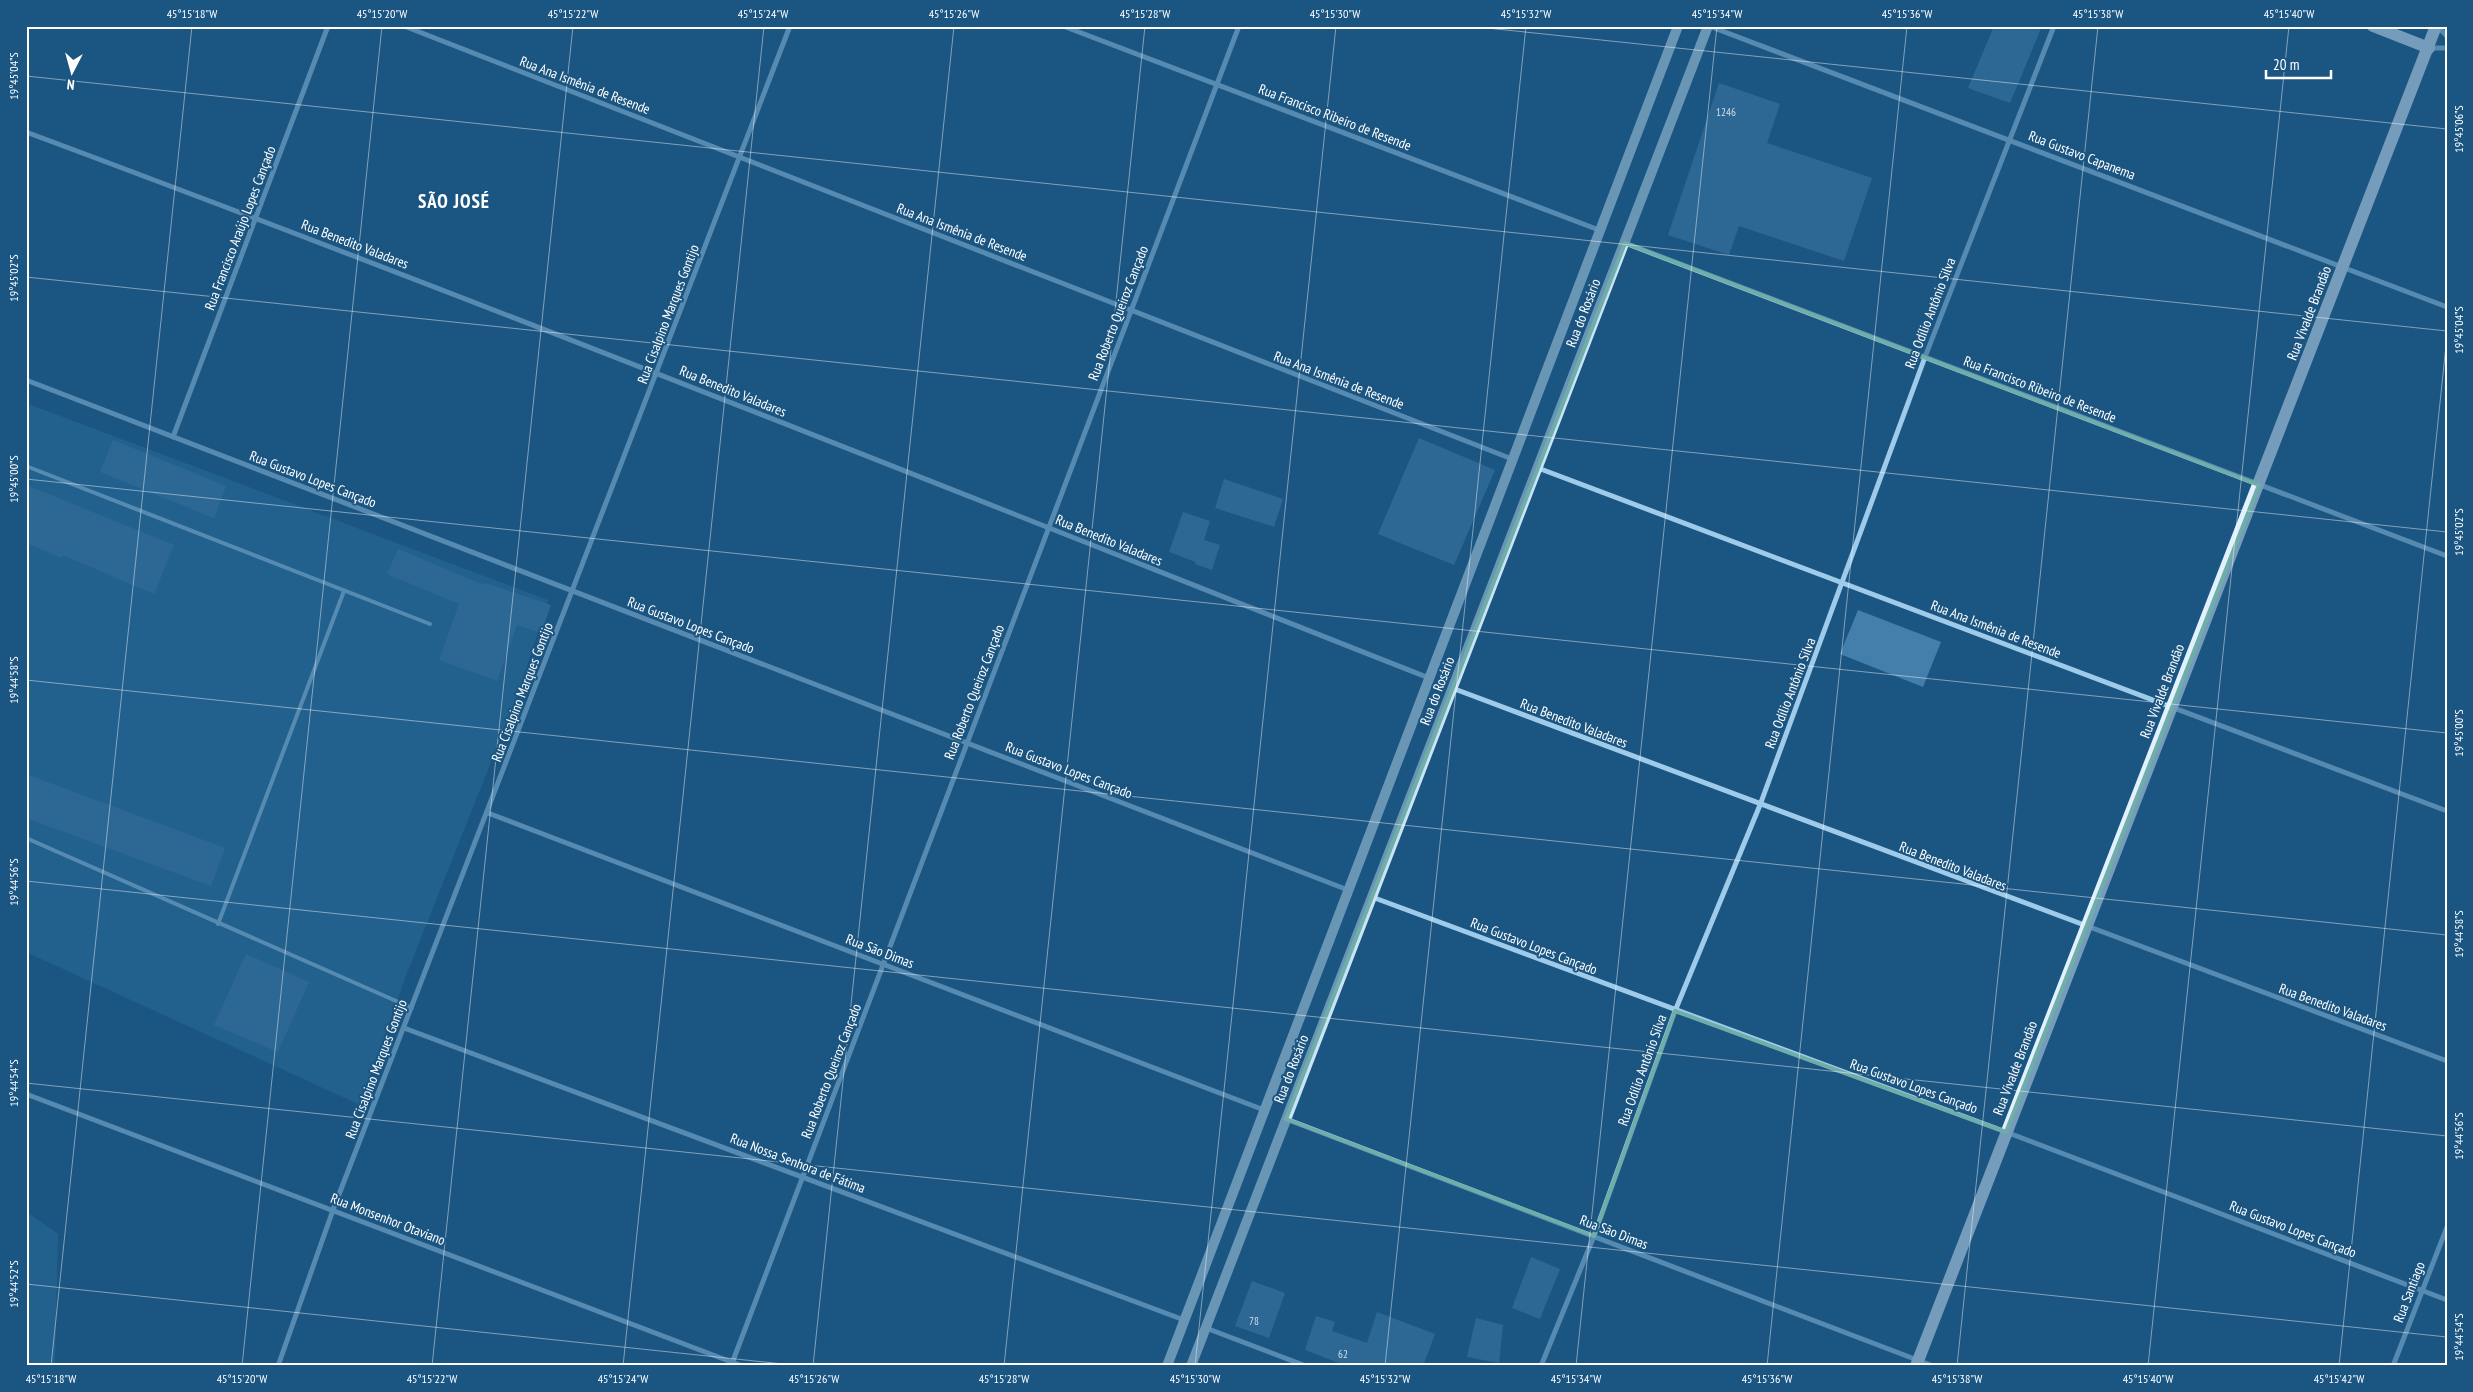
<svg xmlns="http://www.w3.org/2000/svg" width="2473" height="1392" font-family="'PT Sans Narrow',sans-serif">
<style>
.green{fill:#2a6e9d}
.building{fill:#447fab}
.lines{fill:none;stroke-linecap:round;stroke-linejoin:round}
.service{stroke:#9fcbea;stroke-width:4}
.minor{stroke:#9fcbea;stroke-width:5}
.secondary{stroke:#cae4f7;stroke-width:10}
.primary{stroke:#e2f1fe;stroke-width:12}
.marked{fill:none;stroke:#6fada8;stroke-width:4;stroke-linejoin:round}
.ticks{fill:none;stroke:#fff;stroke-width:1;stroke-opacity:0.45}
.labels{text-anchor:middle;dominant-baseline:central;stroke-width:4;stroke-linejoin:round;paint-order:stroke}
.number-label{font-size:11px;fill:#d0dfea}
.street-label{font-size:14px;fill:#fff;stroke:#1b5581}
.district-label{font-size:19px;font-weight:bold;letter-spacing:1px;fill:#fff;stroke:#1b5581}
.neatline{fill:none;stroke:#fff;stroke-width:2}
.ticks-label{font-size:12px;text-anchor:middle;fill:#fff}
</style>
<rect width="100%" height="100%" fill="#1b5581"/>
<!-- green -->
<g class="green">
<path d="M26,403l522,197 -30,94 -112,282 -46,129 -334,-153z"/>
<path d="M26,1211l32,23 -3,132h-29z"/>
</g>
<!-- building -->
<g class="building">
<path d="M1994,26h48l-32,77 -42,-15z"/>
<path d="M1719,83l61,21 -13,39 105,35 -28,83 -105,-35 -10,29 -61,-20z"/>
<path d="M1419,438l76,32 -41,95 -76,-31z"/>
<path d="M113,440l113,46 -12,32 -114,-46z"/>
<path d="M1224,479l59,20 -9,28 -59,-19z"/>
<path d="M26,485l148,60 -20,49 -91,-39 -1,3 -36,-15z"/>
<path d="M1183,512l27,9 -6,19 16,5 -8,25 -17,-6 1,-2 -27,-10z"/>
<path d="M398,549l86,36 1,-2 66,22 -10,28 -24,-8 -20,56 -58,-21 20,-56 -72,-30z"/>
<path d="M1858,610l83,32 -18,45 -83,-33z"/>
<path d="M26,774l199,74 -14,38 -185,-68z"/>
<path d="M246,954l63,28 -31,70 -64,-27z"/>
<path d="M1531,1257l29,12 -20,50 -28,-11z"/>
<path d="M1252,1281l33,12 -16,45 -34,-12z"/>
<path d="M1377,1312l58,22 -12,32h-76l-42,-16 11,-34 19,6 -3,9 35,12z"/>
<path d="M1476,1318l27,7 -4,38 -32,-6z"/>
</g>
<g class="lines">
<!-- service -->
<g class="service">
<path d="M26,466l404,158"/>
<path d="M26,838l386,170"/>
<path d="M218,924l126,-333"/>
</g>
<!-- minor -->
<g class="minor">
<path d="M404,26l1108,433"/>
<path d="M1063,26l536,204"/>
<path d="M1709,26l738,281"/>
<path d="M2437,26l10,10"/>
<path d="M2429,48h18"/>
<path d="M26,132c470,175 936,362 1403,546"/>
<path d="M1625,243l822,313"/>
<path d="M26,380l1322,510"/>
<path d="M173,437l155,-411"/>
<path d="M1538,468l909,343"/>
<path d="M1452,688l995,373"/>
<path d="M488,813l776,297"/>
<path d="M1372,897l634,235 441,168"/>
<path d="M404,1028l780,292"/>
<path d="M26,1094l716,272"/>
<path d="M1286,1119l647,247"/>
<path d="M1206,1328l100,38"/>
<path d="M278,1366l55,-156 457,-1184"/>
<path d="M731,1366l508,-1340"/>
<path d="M1541,1366l53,-130 81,-225 85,-206 165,-448 129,-331"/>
<path d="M2393,1366l54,-139"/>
</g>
<!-- secondary -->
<g class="secondary">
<path d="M1167,1366l511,-1340"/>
<path d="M1191,1366l517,-1340"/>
</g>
<!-- primary -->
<g class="primary">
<path d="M2373,26l56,22"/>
<path d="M1916,1366l520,-1340"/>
</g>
</g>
<!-- marked area -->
<path d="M0 0H2473V1392H0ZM1625,243l634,242 -253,647 -331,-121 -81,225 -308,-117z" fill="#1b5581" fill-opacity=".55" fill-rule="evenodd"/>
<path class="marked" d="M1625,243l634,242 -253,647 -331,-121 -81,225 -308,-117z"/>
<!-- ticks -->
<path class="ticks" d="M1468,26l979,103M26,76l2421,255M26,277l2421,255M26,479l2421,254M26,680l2421,255M26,881l2421,255M26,1083l2421,254M26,1284l776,82M51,1366l141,-1340M242,1366l140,-1340M432,1366l141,-1340M623,1366l141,-1340M813,1366l141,-1340M1004,1366l141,-1340M1195,1366l141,-1340M1385,1366l141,-1340M1576,1366l141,-1340M1767,1366l140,-1340M1957,1366l141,-1340M2148,1366l141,-1340M2339,1366l108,-1030"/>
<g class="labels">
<!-- number labels -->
<g class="number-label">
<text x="1726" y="112">1246</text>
<text x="1254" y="1321">78</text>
<text x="1343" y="1354">62</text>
</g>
<!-- street labels -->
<g class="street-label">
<text transform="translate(585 85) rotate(21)">Rua Ana Ismênia de Resende</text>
<text transform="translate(1335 117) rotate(21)">Rua Francisco Ribeiro de Resende</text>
<text transform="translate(2082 155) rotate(21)">Rua Gustavo Capanema</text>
<text transform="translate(240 228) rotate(-69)">Rua Francisco Araújo Lopes Cançado</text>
<text transform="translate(962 232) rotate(21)">Rua Ana Ismênia de Resende</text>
<text transform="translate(355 244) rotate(21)">Rua Benedito Valadares</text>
<text transform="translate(1118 313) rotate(-69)">Rua Roberto Queiroz Cançado</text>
<text transform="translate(1583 313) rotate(-69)">Rua do Rosário</text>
<text transform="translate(1930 313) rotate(-69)">Rua Odílio Antônio Silva</text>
<text transform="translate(2309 313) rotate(-69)">Rua Vivalde Brandão</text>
<text transform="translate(668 314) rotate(-69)">Rua Cisalpino Marques Gontijo</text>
<text transform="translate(1339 380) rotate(21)">Rua Ana Ismênia de Resende</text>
<text transform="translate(2040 389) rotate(21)">Rua Francisco Ribeiro de Resende</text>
<text transform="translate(733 391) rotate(22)">Rua Benedito Valadares</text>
<text transform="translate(313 479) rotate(21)">Rua Gustavo Lopes Cançado</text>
<text transform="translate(1109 540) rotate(22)">Rua Benedito Valadares</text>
<text transform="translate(691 625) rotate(21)">Rua Gustavo Lopes Cançado</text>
<text transform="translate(1996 629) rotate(21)">Rua Ana Ismênia de Resende</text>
<text transform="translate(1437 691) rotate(-69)">Rua do Rosário</text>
<text transform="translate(2162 691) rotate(-69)">Rua Vivalde Brandão</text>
<text transform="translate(522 692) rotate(-69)">Rua Cisalpino Marques Gontijo</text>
<text transform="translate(974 692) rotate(-69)">Rua Roberto Queiroz Cançado</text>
<text transform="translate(1790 693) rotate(-69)">Rua Odílio Antônio Silva</text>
<text transform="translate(1574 723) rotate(21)">Rua Benedito Valadares</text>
<text transform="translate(1069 770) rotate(21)">Rua Gustavo Lopes Cançado</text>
<text transform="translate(1953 866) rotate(21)">Rua Benedito Valadares</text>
<text transform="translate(1534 946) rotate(21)">Rua Gustavo Lopes Cançado</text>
<text transform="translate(880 951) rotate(21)">Rua São Dimas</text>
<text transform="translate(2333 1007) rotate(20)">Rua Benedito Valadares</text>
<text transform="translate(2015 1068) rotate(-69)">Rua Vivalde Brandão</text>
<text transform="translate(376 1069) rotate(-69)">Rua Cisalpino Marques Gontijo</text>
<text transform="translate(1291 1069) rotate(-69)">Rua do Rosário</text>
<text transform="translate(1642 1070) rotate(-70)">Rua Odílio Antônio Silva</text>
<text transform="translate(831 1071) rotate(-69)">Rua Roberto Queiroz Cançado</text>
<text transform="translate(1914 1086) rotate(20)">Rua Gustavo Lopes Cançado</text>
<text transform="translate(798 1163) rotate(21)">Rua Nossa Senhora de Fátima</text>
<text transform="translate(388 1219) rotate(21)">Rua Monsenhor Otaviano</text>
<text transform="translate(2293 1229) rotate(21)">Rua Gustavo Lopes Cançado</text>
<text transform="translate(1614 1232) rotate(21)">Rua São Dimas</text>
<text transform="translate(2409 1292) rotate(-69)">Rua Santiago</text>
</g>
<!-- district labels -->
<g class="district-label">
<text x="454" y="201">SÃO JOSÉ</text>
</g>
</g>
<!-- border -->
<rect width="2473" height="1392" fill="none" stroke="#1b5581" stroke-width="55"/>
<!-- north arrow -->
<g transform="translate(72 72) rotate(186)" stroke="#1b5581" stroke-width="4" paint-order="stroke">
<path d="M0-4L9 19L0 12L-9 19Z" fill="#ffffff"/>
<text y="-8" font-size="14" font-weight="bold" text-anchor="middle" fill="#ffffff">N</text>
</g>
<!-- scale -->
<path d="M2266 70v8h65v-8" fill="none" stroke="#ffffff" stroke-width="2.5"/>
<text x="2273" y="70" font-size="15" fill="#ffffff" stroke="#1b5581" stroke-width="4" paint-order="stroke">20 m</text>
<rect x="28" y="28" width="2418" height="1336" class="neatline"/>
<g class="ticks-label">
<text x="192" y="18">45°15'18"W</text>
<text x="382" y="18">45°15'20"W</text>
<text x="573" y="18">45°15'22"W</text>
<text x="763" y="18">45°15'24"W</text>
<text x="954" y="18">45°15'26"W</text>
<text x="1145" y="18">45°15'28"W</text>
<text x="1335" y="18">45°15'30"W</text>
<text x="1526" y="18">45°15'32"W</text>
<text x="1717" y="18">45°15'34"W</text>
<text x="1907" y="18">45°15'36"W</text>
<text x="2098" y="18">45°15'38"W</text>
<text x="2289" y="18">45°15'40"W</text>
<text transform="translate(14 76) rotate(-90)" y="4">19°45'04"S</text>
<text transform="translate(2459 129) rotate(-90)" y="4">19°45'06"S</text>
<text transform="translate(14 278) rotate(-90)" y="4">19°45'02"S</text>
<text transform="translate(2459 330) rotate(-90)" y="4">19°45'04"S</text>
<text transform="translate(14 479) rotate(-90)" y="4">19°45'00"S</text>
<text transform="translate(2459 532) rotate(-90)" y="4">19°45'02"S</text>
<text transform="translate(14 680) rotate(-90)" y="4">19°44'58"S</text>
<text transform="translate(2459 733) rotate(-90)" y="4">19°45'00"S</text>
<text transform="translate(14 882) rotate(-90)" y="4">19°44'56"S</text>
<text transform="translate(2459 934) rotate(-90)" y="4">19°44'58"S</text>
<text transform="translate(14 1083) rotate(-90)" y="4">19°44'54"S</text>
<text transform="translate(2459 1136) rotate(-90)" y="4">19°44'56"S</text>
<text transform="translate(14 1284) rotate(-90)" y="4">19°44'52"S</text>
<text transform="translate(2459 1337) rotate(-90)" y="4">19°44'54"S</text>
<text x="51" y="1383">45°15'18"W</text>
<text x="242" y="1383">45°15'20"W</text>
<text x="432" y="1383">45°15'22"W</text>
<text x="623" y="1383">45°15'24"W</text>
<text x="814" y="1383">45°15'26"W</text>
<text x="1004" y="1383">45°15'28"W</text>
<text x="1195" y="1383">45°15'30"W</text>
<text x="1385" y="1383">45°15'32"W</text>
<text x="1576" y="1383">45°15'34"W</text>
<text x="1767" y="1383">45°15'36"W</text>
<text x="1957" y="1383">45°15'38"W</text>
<text x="2148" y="1383">45°15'40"W</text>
<text x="2339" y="1383">45°15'42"W</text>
</g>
</svg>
